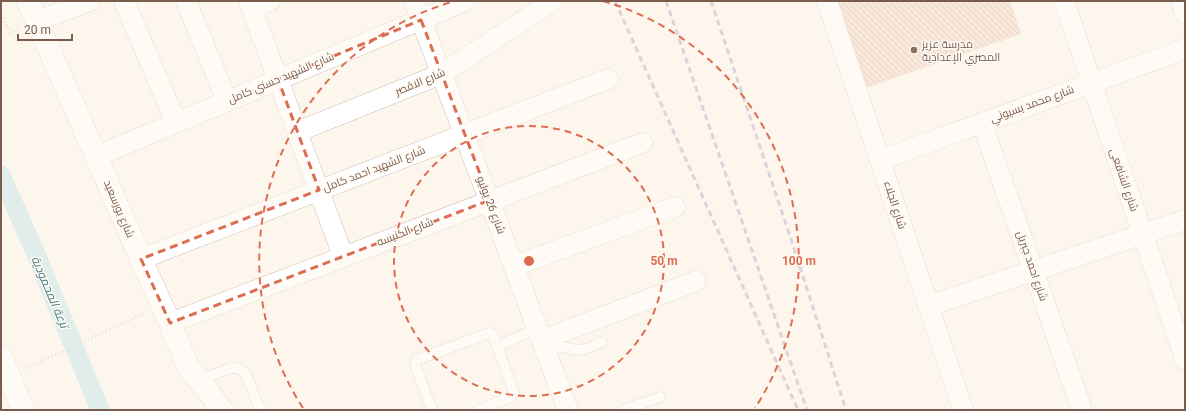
<svg xmlns="http://www.w3.org/2000/svg" width="1186" height="411" font-family="Roboto,Cairo,sans-serif">
<style>
.lines{fill:none;stroke-linecap:round;stroke-linejoin:round}
.canal{stroke:#bfe3e8;stroke-width:19}
.building{fill:url(#building-back-hatch)}
.lane-casing{stroke:#d1beb0;stroke-width:11}
.street-casing{stroke:#d1beb0;stroke-width:21}
.secondary-casing{stroke:#d6c0b0;stroke-width:23}
.path{stroke:#d9b8a5;stroke-width:2.5;stroke-dasharray:1 3;stroke-linecap:butt}
.lane{stroke:#fff;stroke-width:10}
.street{stroke:#fff;stroke-width:20}
.secondary{stroke:#fff;stroke-width:22}
.rail{stroke:#b9a8c9;stroke-width:3;stroke-dasharray:6 4;stroke-linecap:butt}
.marked{fill:none;stroke:#dc6d51;stroke-width:3;stroke-dasharray:8 5;stroke-linejoin:round}
.ring{fill:none;stroke:#dc6d51;stroke-width:2;stroke-dasharray:7 5}
.education-dot{fill:#8d6e63;stroke:#fffaf3;stroke-width:1.5}
.labels{text-anchor:middle;dominant-baseline:central;stroke-width:3;stroke-linejoin:round;paint-order:stroke}
.education-label{font-size:11px;fill:#785e54;stroke:#fffaf3;text-anchor:start}
.street-label{font-size:11px;fill:#7a5c4d;stroke:#fffaf3}
.water-label{font-size:12px;font-style:italic;fill:#437c86;stroke:#fffaf3}
.centre{fill:#dc6d51;stroke:#fffaf3;stroke-width:2}
.ring-label{font-size:12px;text-anchor:middle;font-weight:bold;fill:#dc6d51;stroke:#fffaf3;stroke-width:3;stroke-linejoin:round;paint-order:stroke}
</style>
<defs>
<pattern id="building-back-hatch" width="6" height="6" patternUnits="userSpaceOnUse"><rect width="6" height="6" fill="#f3d5c3"/><path d="M-1 5l2 2M0 0l6 6M5-1l2 2" fill="none" stroke="#cab0a1"/></pattern>
</defs>
<rect width="100%" height="100%" fill="#fdf6ec"/>
<g class="lines">
<!-- canal -->
<path class="canal" d="M1,175l35,79 64,156"/>
</g>
<!-- building -->
<path class="building" d="M837,1h173l11,33 -155,54z"/>
<g class="lines">
<defs>
<g id="lane">
<path d="M542,343l34,7 10,-1 16,-7"/>
<path d="M497,346l40,-17"/>
<path d="M199,380l32,-12h6l6,3 4,5 13,34"/>
<path d="M432,410l-17,-45 1,-5 73,-27 3,1 2,3 20,56 -3,4 -33,13"/>
<path d="M623,410l37,-13"/>
</g>
<g id="street">
<path d="M124,1l52,121"/>
<path d="M186,1l41,100"/>
<path d="M249,1l94,255"/>
<path d="M414,1l154,409"/>
<path d="M827,1l136,409"/>
<path d="M1064,1l121,358"/>
<path d="M1181,1l4,12"/>
<path d="M252,8l18,-7"/>
<path d="M37,21l53,-20"/>
<path d="M982,123l100,287"/>
<path d="M297,132l144,-58 112,-73"/>
<path d="M97,156l368,-155"/>
<path d="M880,160l305,-111"/>
<path d="M141,259l467,-180"/>
<path d="M514,266l161,-59"/>
<path d="M928,306l257,-86"/>
<path d="M170,323l472,-180"/>
<path d="M542,340l154,-59"/>
</g>
<g id="secondary">
<path d="M28,1l113,258 29,64 18,44 22,27 12,16"/>
<path d="M1,356l22,54"/>
</g>
</defs>
<!-- lane casing -->
<use href="#lane" class="lane-casing"/>
<!-- street casing -->
<use href="#street" class="street-casing"/>
<!-- secondary casing -->
<use href="#secondary" class="secondary-casing"/>
<!-- path -->
<g class="path">
<path d="M1,14l9,18 8,-3"/>
<path d="M26,368l119,-55"/>
</g>
<!-- lane -->
<use href="#lane" class="lane"/>
<!-- street -->
<use href="#street" class="street"/>
<!-- secondary -->
<use href="#secondary" class="secondary"/>
<!-- rail -->
<g class="rail">
<path d="M615,1l183,409"/>
<path d="M666,1l141,409"/>
<path d="M711,1l80,238 55,171"/>
</g>
</g>
<!-- marked area -->
<path d="M0 0H1186V411H0ZM421,20l69,180 -320,123 -29,-64 178,-69 -41,-111z" fill="#fdf6ec" fill-opacity=".55" fill-rule="evenodd"/>
<path class="marked" d="M421,20l69,180 -320,123 -29,-64 178,-69 -41,-111z"/>
<!-- distance rings -->
<g class="ring">
<circle cx="529" cy="261" r="135"/>
<path d="M303 408A270 270 0 0 1 455 1M603 1A270 270 0 0 1 755 408"/>
</g>
<!-- markers -->
<circle class="education-dot" cx="914" cy="50" r="4"/>
<g class="labels">
<!-- education labels -->
<g class="education-label">
<text x="922" y="44">مدرسة عزيز<tspan x="922" dy="13">المصري الإعدادية</tspan></text>
</g>
<!-- street labels -->
<g class="street-label">
<text transform="translate(281 78) rotate(-23)">شارع الشهيد حسنى كامل</text>
<text transform="translate(420 82) rotate(-23)">شارع الاقصر</text>
<text transform="translate(1032 104) rotate(-20)">شارع محمد بسيوني</text>
<text transform="translate(374 169) rotate(-21)">شارع الشهيد احمد كامل</text>
<text transform="translate(1124 180) rotate(71)">شارع الشافعى</text>
<text transform="translate(491 205) rotate(69)">شارع 26 يوليو</text>
<text transform="translate(895 205) rotate(72)">شارع الجلاء</text>
<text transform="translate(119 209) rotate(67)">شارع بورسعيد</text>
<text transform="translate(405 232) rotate(-21)">شارع الكنيسه</text>
<text transform="translate(1032 266) rotate(71)">شارع احمد جبريل</text>
</g>
<!-- water labels -->
<g class="water-label">
<text transform="translate(50 292) rotate(67)">ترعة المحمودية</text>
</g>
</g>
<circle cx="529" cy="261" r="6" class="centre"/>
<g class="ring-label">
<text x="664" y="265">50 m</text>
<text x="799" y="265">100 m</text>
</g>
<!-- border -->
<rect width="1186" height="411" fill="none" stroke="#7a5c4d" stroke-width="4"/>
<!-- scale -->
<path d="M18 34v6h54v-6" fill="none" stroke="#7a5c4d" stroke-width="2"/>
<text x="24" y="34" font-size="12" fill="#7a5c4d" stroke="#fffaf3" stroke-width="3" paint-order="stroke">20 m</text>
</svg>
